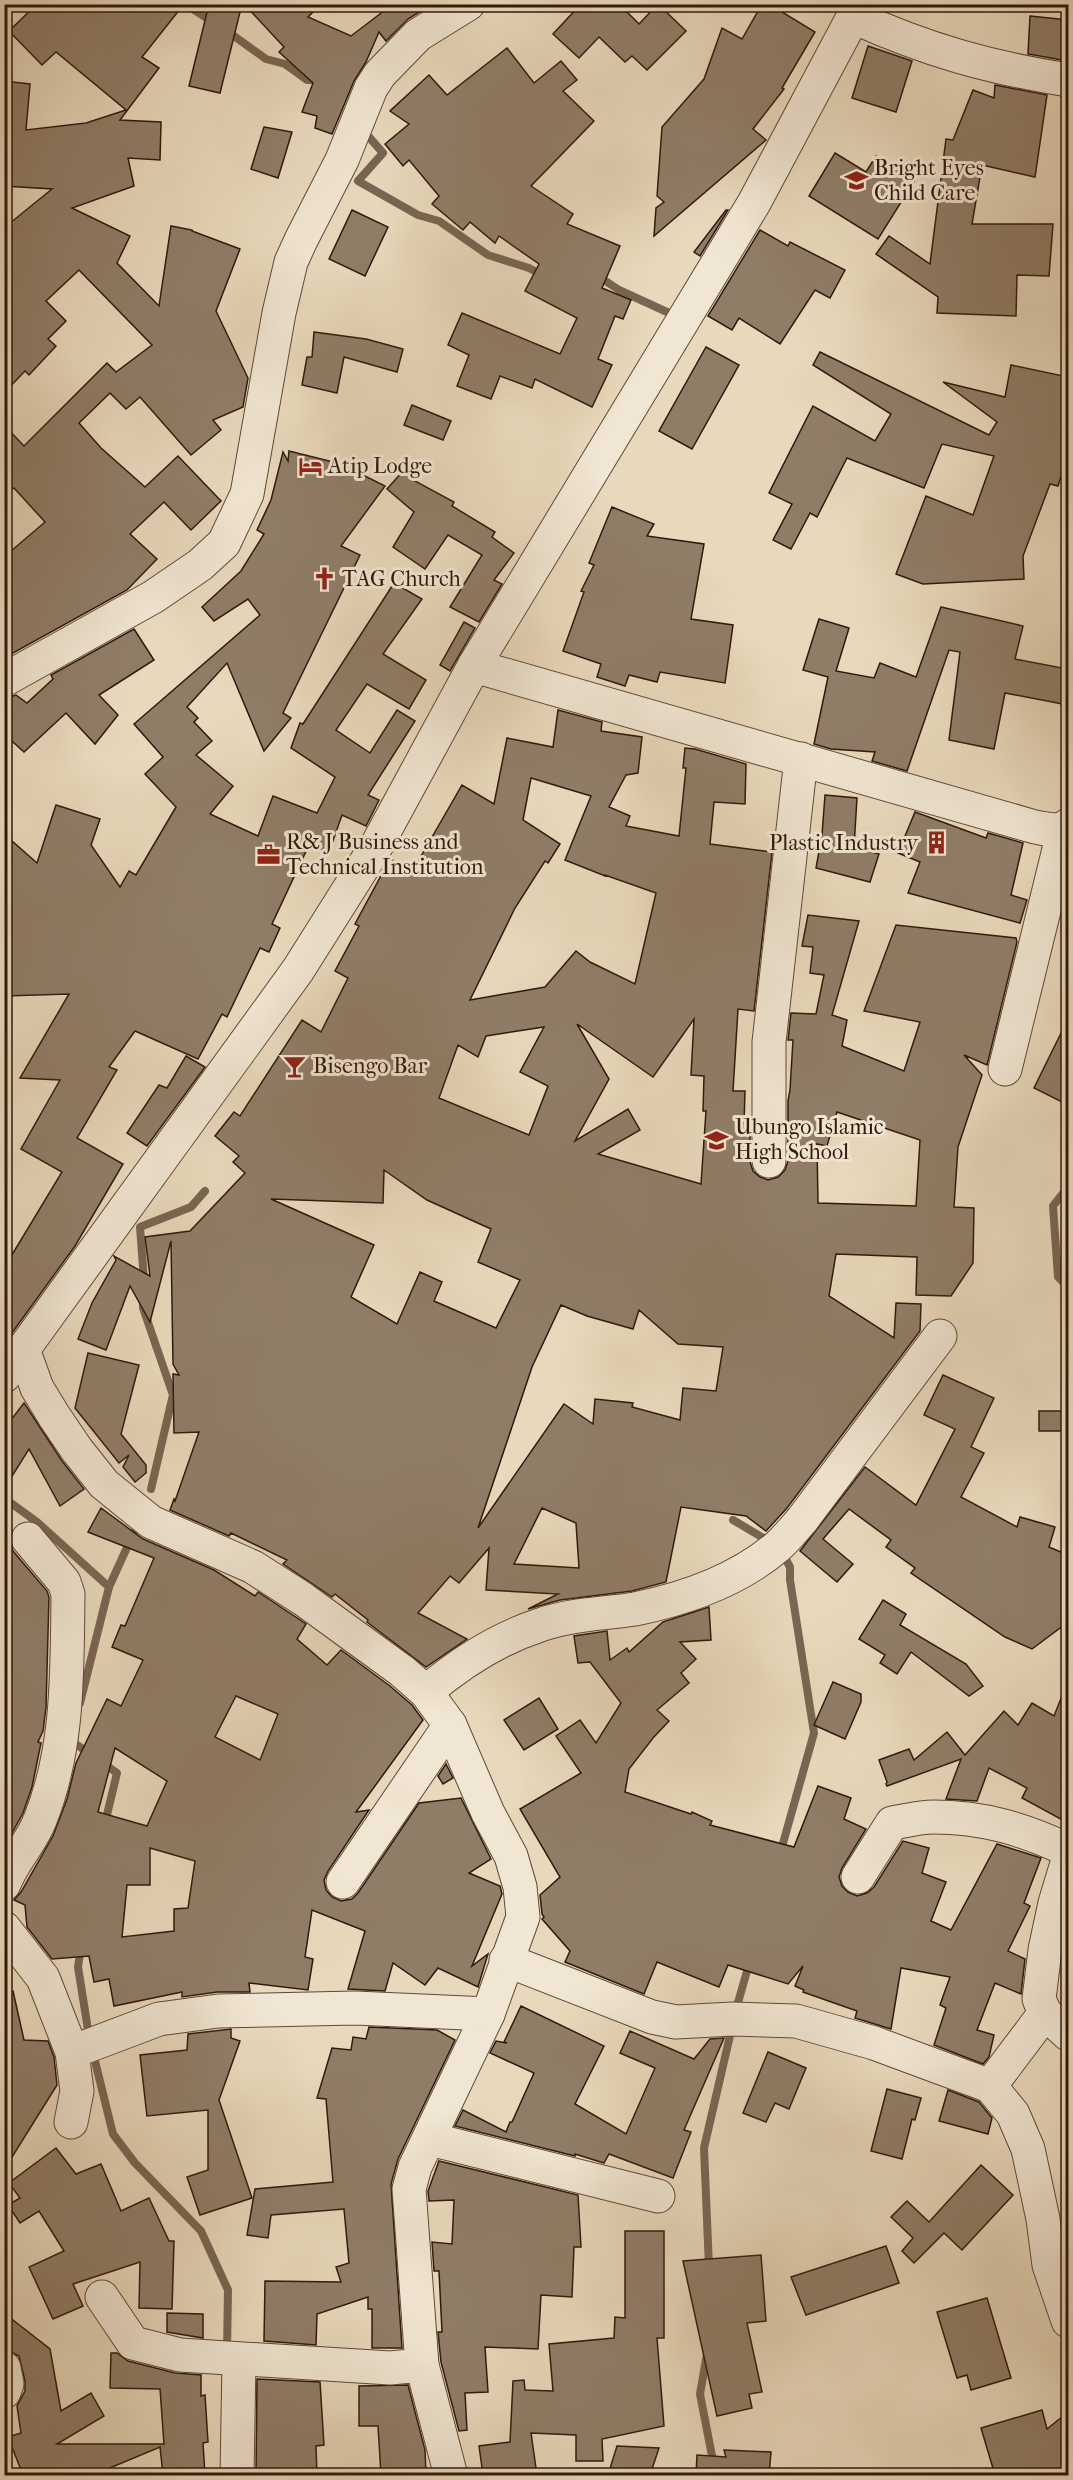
<svg xmlns="http://www.w3.org/2000/svg" width="1073" height="2480" font-family="'IM FELL French Canon',serif">
<style>
.lines{fill:none;stroke-linecap:round;stroke-linejoin:round}
.stream{stroke:#796552;stroke-width:8}
.building{fill:#907d68;stroke:#30190c;stroke-width:1.5;fill-rule:evenodd}
.minor-casing{stroke:#5e4938;stroke-width:35}
.minor{stroke:#f1e6d3;stroke-width:33}
.labels{text-anchor:middle;dominant-baseline:central;stroke-width:6;stroke-linejoin:round;paint-order:stroke}
.poi-label{font-size:22px;fill:#30190c;stroke:#f1e6d3;text-anchor:start}
</style>
<rect width="100%" height="100%" fill="#e9d9bc"/>
<filter id="stains"><feTurbulence type="fractalNoise" baseFrequency=".00333" numOctaves="4"/><feColorMatrix values="0 0 0 0 .2 0 0 0 0 .09 0 0 0 0 .02 0 0 0 .5 -.17"/></filter>
<radialGradient id="worn" r=".72"><stop offset=".6" stop-color="#630" stop-opacity="0"/><stop offset="1" stop-color="#630" stop-opacity=".3"/></radialGradient>
<g class="lines">
<!-- stream -->
<g class="stream">
<path d="M185,4l29,19"/>
<path d="M227,31l39,28 19,5 22,16h11"/>
<path d="M362,129l21,24 -25,28 60,34 21,6 49,34 41,13 13,7"/>
<path d="M598,276l21,14 59,27"/>
<path d="M1068,1187l-15,19 5,71 10,10"/>
<path d="M144,1280l-4,-53 51,-20 14,-16"/>
<path d="M143,1301v7l30,87 -22,94"/>
<path d="M4,1498l33,24 72,65 -29,116"/>
<path d="M733,1520l37,22"/>
<path d="M109,1587l25,-55"/>
<path d="M71,1738l-1,2 20,14"/>
<path d="M103,1763l14,10 -12,50"/>
<path d="M780,1854l34,-121 -24,-153v-13l-7,-13"/>
<path d="M81,1947l-3,20 11,69"/>
<path d="M735,2013l14,-49"/>
<path d="M93,2053l20,81 22,29 66,68 27,59 -1,60"/>
<path d="M709,2267l-5,-119 28,-121"/>
<path d="M707,2354l-7,40 13,67 6,15"/>
</g>
</g>
<!-- building -->
<g class="building">
<path d="M37,4h147l-42,53 17,11 -39,52 41,2 -1,38 -32,-2 6,28 -62,22 58,28 -13,27 42,43 12,-80 21,4v1l48,18 -24,62 32,67 -5,29 -30,13 8,10 -30,25 -51,-58 -14,12 -16,-16 -31,30 22,25 44,39 33,-31 43,45 -30,29 -27,-28 -34,32 27,25 -30,31 -123,68v-101l41,-35 -31,-34 -10,8v-71l20,21 83,-83 9,9 36,-27 -73,-75 -33,31 20,20 -18,18 8,7 -27,29 -4,-4 -21,22v-165l48,-39 -48,-3v-105l26,3 -4,46 60,-7 40,-13 -70,-58 -14,13 -33,-34z"/>
<path d="M209,4h33l-22,89 -31,-7z"/>
<path d="M244,4h77l-13,13 43,19 42,-32h39l-24,15 -22,22 -7,-9 -13,30 -12,19 -22,53 -17,-6 2,-12 -15,-4 11,-29 -34,-31 5,-5z"/>
<path d="M581,4h38l20,20 19,-20 28,27 -39,39 -15,-14 -7,6 -26,-25 -20,21 -26,-24z"/>
<path d="M762,4h7l46,28 -33,56 2,1 -31,40 13,11 -112,96 2,-28 8,-6 -7,-6 5,-69 42,-48 18,-51 20,11z"/>
<path d="M1030,16l38,4v41l-40,-7z"/>
<path d="M868,46l44,15 -16,51 -44,-14z"/>
<path d="M507,48l27,35 27,-22 16,19 -14,11 31,30 -63,65 42,28 -6,10 53,22 -18,42 29,12 -8,19 -8,-3 -17,43 14,6 -20,42 -57,-28 -3,9 -32,-12 -9,23 -34,-13 12,-31 -21,-10 14,-32 98,41 17,-36 -52,-27 14,-27 -40,-28 -4,7 -25,-21 -7,8 -31,-26 7,-8 -30,-36 -6,6 -18,-22 24,-20 -19,-13 39,-36 18,20z"/>
<path d="M995,85l52,10 -12,82 -53,-12 -10,59h81l-4,52 -32,-1 -1,41 -79,-3 1,-16 -62,-43 13,-18 41,28 16,-125 7,1 20,-50 21,8z"/>
<path d="M264,127l28,5 -14,46 -27,-9z"/>
<path d="M835,153l31,19 10,-16 39,24 -37,59 -69,-43z"/>
<path d="M352,210l36,17 -23,49 -36,-17z"/>
<path d="M726,210h2l-28,46 -6,-4z"/>
<path d="M760,230l28,16 2,-4 55,28 -15,28 -15,-8 -35,54 -41,-26 -7,12 -24,-14z"/>
<path d="M314,332l52,7 37,10 -6,23 -53,-15 -7,36 -35,-8 5,-28h5z"/>
<path d="M706,347l33,18 -47,84 -33,-18z"/>
<path d="M820,352l169,83 8,-13 -54,-40 62,15 6,-32 57,12v76l-10,33 -8,-2 -27,72 1,23 -101,5 -27,-10 30,-78 47,19 21,-59 -52,-12 -18,44 -77,-30 -30,59 -7,-4 -19,36 -18,-9 19,-36 -23,-11 44,-87 62,35 16,-27 -78,-49z"/>
<path d="M412,405l39,16 -8,19 -39,-15z"/>
<path d="M289,451l52,13 44,22 -44,60 19,9 -77,158 8,5 -27,33 -37,-88 -40,44 11,11 -4,4 18,19 -16,14 37,31 -23,28 48,22 15,-40 44,17 18,-36 -44,-29 9,-25 3,1 91,-141 28,16 -39,55 43,26 -17,29 -42,-25 -31,46 34,23 27,-43 18,11 -47,74 11,5 -13,26 -24,-11 -13,37 -20,-7 -37,79 8,4 -11,24 -9,-4 -33,69 -5,-3 -24,45 -63,-28 -26,36 8,3 -40,68 46,26 -48,82 -66,91 -5,-2v-67l58,-96 -41,-23 39,-69 -40,-2 49,-84 -65,2v-162l33,29 19,-58 44,14 -9,26 29,42 9,-16 7,4 40,-68 -31,-33 18,-17 -29,-33 126,-109 -12,-16 -34,22 -12,-14 39,-36 23,-37 -7,-4 14,-30 12,-48 5,9z"/>
<path d="M403,471l10,9 41,22 -2,4 43,26 -3,5 22,16 -20,27 8,4 -23,38 -29,-15 32,-52 -34,-20 -23,34 -32,-22 21,-35 -27,-23z"/>
<path d="M612,507l42,17 -7,12 57,8 -13,75 42,6 -8,58 -65,-11 -3,10 -28,-7 -4,11 -28,-9 4,-13 -38,-13 21,-59 -3,-1 13,-26 -5,-2z"/>
<path d="M941,607l82,19 -8,33 53,10v36l-63,-12 -11,56 -45,-9 11,-88 -11,-2 -42,121 -35,-10 3,-9 -44,-3 -17,-5 14,-67 -25,-7 16,-51 30,9 -13,43 38,7 6,-15 36,14z"/>
<path d="M464,622l11,6 -25,43 -10,-6z"/>
<path d="M134,629l20,31 -55,35 19,20 -23,29 -29,-31 -42,39 -20,-18v-35l12,-4 11,8 26,-24 -2,-4z"/>
<path d="M558,710l44,12 -1,9 41,6 -4,36 -12,2 -17,32 21,9 -4,10 53,10 7,-68h-3l2,-20 10,1 51,15 -1,40 -31,-2 -4,42 62,8 -18,159 -16,-2 -5,82h12l-1,33h6v38l3,9 7,6 8,3 10,-3 7,-7 3,-9v-60l2,-11 3,-50h-5l3,-27 25,1 8,-39 -14,-2 3,-26 -11,-1 6,-31 51,6 -27,94 15,5 -5,26 62,25 16,-49 -56,-11 32,-86 120,13 1,4 -30,123 -23,-10 18,20 -24,72 -4,60 20,1 -1,55 -22,33 -35,-1 1,-38 -81,-3 -7,42 65,42 2,-35 25,1 -1,27 -133,177 -21,23 -20,-15 -65,-9 -15,75 -34,9 -72,9 -32,9 30,-15 -72,-4 3,-42 -30,35 -9,-7 -32,37 49,26 -41,28 -59,-45 1,-2 -33,-26 -3,3 -49,-33 4,-4 -56,-27 -2,3 -59,-26 4,-11 1,2 24,-69 -25,1 -1,-59 6,1 -6,-11 -2,-123 -21,81 -20,-36 -24,64 -28,-11 14,-36 24,-43 -2,-4 36,20 -5,-39 45,-6 55,-58 -12,-11 6,-6 -24,-20 19,-24 6,4 62,-96 19,12 27,-54 -13,-7 24,-45 -4,-2 35,-65 23,11 49,-85 32,19 13,-66 46,9zM531,778l60,18 -26,64 40,16v-1l51,18 -21,91 -45,-22 -14,-11 -31,36 -75,13 45,-92 30,-47 3,2 12,-19 -37,-24zM694,1019l-3,56 13,1 -1,35h3l-5,73 -103,-30 42,-24 -12,-21 -53,32 34,-62 -32,-55 76,53zM544,1027l-24,45 28,14 -19,49 -90,-37 19,-53 20,12 8,-21zM837,1112l83,28 -4,66 -98,-3 -1,-59 10,2zM384,1170l43,30 64,29 -13,33 42,18 -24,48 -62,-27 8,-19 -22,-10 -23,52 -46,-27 23,-52 -103,-46 112,4zM561,1305l26,11 46,13 6,-19 39,34 45,3 -7,44 -33,-3 -3,32 -48,-13 1,-4 -38,-4 -2,25 -29,-20 -86,124 54,-161zM542,1508l34,15 3,45 -65,-4z"/>
<path d="M825,795l32,3 -3,49 25,7 -9,28 -54,-14 6,-33z"/>
<path d="M915,812l71,26 2,-5 35,10 -12,52 16,5 -7,23 -112,-30 12,-31 -22,-9z"/>
<path d="M1068,1019v86l-34,-17z"/>
<path d="M186,1056l19,11 -58,79 -20,-13 32,-48 8,3z"/>
<path d="M88,1353l51,12 -18,69 25,31v8l-11,9 -12,-15 6,-12 -10,8 -44,-55z"/>
<path d="M943,1375l51,23 -23,49 13,6 -23,44 56,30 3,-10 35,10 -6,20 19,8v67l-36,27 -27,-12 -94,-64 4,-5 -29,-21 5,-7 -42,-31 -26,30 30,25 -16,18 -37,-31 65,-84 51,38 39,-76 -31,-14z"/>
<path d="M24,1403l38,58 22,28 -24,17 -31,-57 -25,40v-60z"/>
<rect x="1039" y="1411" width="23" height="20"/>
<path d="M101,1508l42,31 71,31 41,26 3,-4 48,32 -9,15 30,26 14,-15 49,36 22,19 11,15 -67,92 13,-2 -41,61 -4,9 2,10 6,7 9,4 11,-2 6,-6 61,-90 42,-5 30,61 -22,14 31,13 2,8 -30,72 16,-12 -10,33 -40,-19 -13,17 -32,-22 -8,28 -37,-2 17,-58 -53,-21 -7,47 8,2 -5,31 -59,-7 1,9h-33l-35,5v-5l-68,14 -5,-27 -15,3 -5,-26 -37,3 -25,-32 -2,-22 -11,-5 7,-8 32,-56 14,-37 9,-36 31,-64 14,7 22,-46 -31,-13 9,-22 4,1 29,-68 -66,-26zM236,1696l42,18 -18,46 -45,-23zM115,1748l52,33 -20,45 -49,-14zM150,1848l45,13 -7,47 -14,1v22l-52,6 5,-52h23z"/>
<path d="M4,1523l8,7 -2,12 3,9 34,40 2,6 -3,110 -3,24 -5,11 3,1 -9,44 -9,26 -11,20 -8,-6z"/>
<path d="M883,1600l23,14 -6,11 66,39 17,22 -14,10 -58,-44 -14,22 -17,-11 5,-8 -26,-16z"/>
<path d="M709,1607l2,33 -31,2 16,17 -15,14 8,10 -32,27 12,11 -16,17 -24,31 -4,23 66,22 1,-2 20,9 -2,4 84,22 24,-61 33,12 -7,21 22,10 -24,39 -3,9 3,9 6,6 9,4 10,-3 7,-6 29,-46 26,7 -7,25 24,9 -15,39 20,9 46,-86 44,14 -17,45 6,3 -22,45 17,8 -4,35 -26,-11 -18,47 17,5 -5,22 -6,7 -49,-19 12,-37 -6,-3 10,-28 -49,-9 -10,61 -36,-11 2,-7 -54,-19 1,-2 -9,-4 8,-20 -15,18 -60,-19 -9,22 -62,-25 -13,32 -79,-32 5,-11 -28,-32 2,-2 -2,-3 -2,-19 20,-18 -40,-68 61,-36 -25,-37 24,-16 16,23 25,-40 -31,-41 -12,1 -4,-27 33,-5 3,29 17,-12 2,4 34,-30z"/>
<path d="M1068,1681v142l-46,-25 5,-10 -38,-20 -12,33 -31,-2 15,-40 -74,27 -1,-2 1,-2 -8,-22 30,-11 5,11 33,-28 18,23 39,-44 14,14 14,-22 22,13z"/>
<path d="M833,1682l28,12v8l-16,37 -31,-14z"/>
<path d="M539,1698l19,31 -34,21 -20,-30z"/>
<path d="M446,1764l7,14 -10,6 -5,-8z"/>
<path d="M13,1991l11,49 24,1 6,16 3,28 -53,85v-178z"/>
<path d="M521,2006l83,40 -29,58 51,30 29,-66 -35,-15 10,-22 64,28 16,-20 14,-1 -40,92 7,2 -18,46 -64,-24 -5,9 -29,-9v2l-120,-30 8,-16 43,22 4,-10h2l22,-49 -44,-20 6,-12 11,2 -3,-1z"/>
<path d="M369,2027l68,3 18,10 -57,119 -7,25 11,164h-30v-39h-4v-12l-51,17 -1,31 -52,-4 1,-60 76,1 -5,-15 13,-4 -5,-54 -73,6 -3,23 -21,-3 8,-46 78,-7 -7,-83 -9,-1 15,-50 19,2 2,-13 13,2z"/>
<path d="M231,2029v9l9,3 -21,59 33,98 -52,17 -13,-38 21,-7v-60l-61,6 -7,-61 47,-5 1,-16z"/>
<path d="M768,2052l38,16 -17,41 -14,-6 -9,19 -23,-9z"/>
<path d="M887,2089l34,9 -6,22 -3,-1 -10,40 -31,-8z"/>
<path d="M948,2090l31,12 13,16 -4,16 -49,-13z"/>
<path d="M56,2148l20,26 25,-10 20,47 28,-13 20,43h5l-2,68 -33,-1 1,-46 -67,22 10,22 -30,13 -24,-52 35,-16 -25,-40 -19,12 -12,-18 12,-7 -11,-15z"/>
<path d="M439,2161l139,34 3,52h-7l-2,50 -31,-2 -3,54 -53,-2 3,45 -23,1 2,37 -8,1 -18,-69 -3,-30h4l-3,-61h-5l-2,-29 20,2 2,-44 -25,1 -1,-10z"/>
<path d="M981,2165l32,30 -51,55 -18,-17 -30,30 -12,-12 11,-13 -22,-21 16,-16 22,21z"/>
<path d="M625,2231h39v107h-7l7,88 -62,13 1,22h-27v-26l-45,-2 6,42h-54l-4,-29 31,-4 3,-61 11,-1 1,10 28,1 -4,-47 65,-6 1,-21 10,1z"/>
<path d="M886,2246l13,37 -93,32 -15,-38z"/>
<path d="M761,2255l5,66 -19,2 15,69 -13,2 3,14 -35,8 -34,-155z"/>
<path d="M987,2298l24,80 -40,12 -4,-15 -10,3 -20,-66z"/>
<path d="M4,2313l46,36 11,62 30,-18 13,23 -47,28h107l-4,-55 -50,-1 1,-35h6l11,8 47,12 26,2v21l4,-1 3,47 -5,1 2,32h-42l-3,-28 -67,28h-70l-15,-38 13,-4 -4,-27 8,-15v-10l-6,-25 -12,-6z"/>
<path d="M167,2313l36,1v24l-36,-6z"/>
<path d="M257,2379l63,3 4,63 -8,1 1,29h-61z"/>
<path d="M408,2385l17,65 1,25h-45l-3,-49h-19v-40z"/>
<path d="M1042,2410l5,19 21,-17v63h-73l-14,-47z"/>
<path d="M617,2446l42,2 -9,27h-42z"/>
<path d="M724,2450l47,2 -2,23h-73l1,-20 29,2z"/>
</g>
<g class="lines">
<defs>
<g id="minor">
<path d="M854,17c72,33 137,51 214,63"/>
<path d="M474,666l561,161c12,2 24,6 33,-2"/>
<path d="M4,680l149,-83 47,-32 24,-22 23,-49 32,-181 12,-51 10,-22 41,-80 29,-72 9,-14 38,-39 50,-31"/>
<path d="M1005,1069l59,-240"/>
<path d="M769,1161v-119l32,-283"/>
<path d="M23,1349l14,39 17,28 23,34 27,34 47,38 102,45 50,32 99,72 24,21 24,33 38,88 23,43 9,31 3,30 -35,97 -73,153 -6,22 13,176 29,111"/>
<path d="M4,1376l294,-406 80,-127 96,-177 280,-463 106,-199"/>
<path d="M426,1692c34,-29 71,-53 114,-67 31,-11 63,-11 95,-16 49,-10 103,-29 142,-62 9,-8 17,-18 25,-27l138,-184"/>
<path d="M1068,1860l-13,43 -10,47 -6,49 6,14 23,21"/>
<path d="M858,1877l34,-54c13,-2 28,-6 41,-6 51,0 90,12 135,33"/>
<path d="M343,1882l107,-157"/>
<path d="M4,1884c9,-23 27,-41 36,-64 29,-72 27,-149 28,-226l-4,-12 -36,-43"/>
<path d="M4,1928l39,50 29,74 5,39 -6,31"/>
<path d="M506,1960l146,57 24,5 57,-3 63,2 78,22 116,43 23,28 15,35 15,70 6,46 19,56"/>
<path d="M72,2052l87,-33 59,-8 137,-3 133,6"/>
<path d="M990,2086l55,-73"/>
<path d="M430,2139l228,57"/>
<path d="M102,2297l31,46 47,12 210,13 32,-3"/>
<path d="M4,2368l3,16 -3,8"/>
<path d="M237,2476l2,-116"/>
</g>
</defs>
<!-- minor casing -->
<use href="#minor" class="minor-casing"/>
<!-- minor -->
<use href="#minor" class="minor"/>
</g>
<!-- icons -->
<defs>
<symbol id="school-bare" viewBox="-9 -9 18 18"><path d="M0-5L7-2L0 1L-7-2ZM-4 1L0 2.5L4 1V4Q0 6-4 4Z" fill="#8f2418" stroke="#f1e6d3" stroke-width="2.5" paint-order="stroke"/></symbol>
<symbol id="hotel-bare" viewBox="-9 -9 18 18"><path d="M-6-4.5h1.5V1H6V5H4.5V3h-9V5H-6ZM-4 0a1.8 1.8 0 1 1 3.6 0ZM.5 0V-2.5h3Q6-2.5 6 0Z" fill="#8f2418" stroke="#f1e6d3" stroke-width="2.5" paint-order="stroke"/></symbol>
<symbol id="church-bare" viewBox="-9 -9 18 18"><path d="M-1.2-6h2.4v3.5h3.3v2.4h-3.3V6h-2.4V-.1h-3.3v-2.4h3.3Z" fill="#8f2418" stroke="#f1e6d3" stroke-width="2.5" paint-order="stroke"/></symbol>
<symbol id="building-bare" viewBox="-9 -9 18 18"><path d="M-4-6H4V6H1V3H-1V6H-4ZM-2.5-4.3h1.7v1.8h-1.7ZM.8-4.3h1.7v1.8H.8ZM-2.5-1h1.7V.8h-1.7ZM.8-1h1.7V.8H.8Z" fill="#8f2418" stroke="#f1e6d3" stroke-width="2.5" paint-order="stroke"/></symbol>
<symbol id="office-bare" viewBox="-9 -9 18 18"><path d="M-6-3h4V-5.5h4V-3h4V5H-6ZM-1-4.5V-3h2v-1.5ZM-6 0V1H6V0Z" fill="#8f2418" stroke="#f1e6d3" stroke-width="2.5" paint-order="stroke"/></symbol>
<symbol id="bar-bare" viewBox="-9 -9 18 18"><path d="M-6-5H6L.8 .8V4.5H3.5V6h-7V4.5H-.8V.8Z" fill="#8f2418" stroke="#f1e6d3" stroke-width="2.5" paint-order="stroke"/></symbol>
</defs>
<g fill-rule="evenodd">
<use href="#school-bare" x="840" y="164" width="33" height="33"/>
<use href="#hotel-bare" x="294" y="450" width="33" height="33"/>
<use href="#church-bare" x="308" y="562" width="33" height="33"/>
<use href="#building-bare" x="920" y="826" width="33" height="33"/>
<use href="#office-bare" x="252" y="838" width="33" height="33"/>
<use href="#bar-bare" x="278" y="1050" width="33" height="33"/>
<use href="#school-bare" x="700" y="1124" width="33" height="33"/>
</g>
<g class="labels">
<!-- poi labels -->
<g class="poi-label">
<text x="874" y="168">Bright Eyes<tspan x="874" dy="25">Child Care</tspan></text>
<text x="328" y="466">Atip Lodge</text>
<text x="342" y="579">TAG Church</text>
<text x="286" y="842">R&amp; J Business and<tspan x="286" dy="25">Technical Institution</tspan></text>
<text x="918" y="843" text-anchor="end">Plastic Industry</text>
<text x="313" y="1066">Bisengo Bar</text>
<text x="735" y="1127">Ubungo Islamic<tspan x="735" dy="25">High School</tspan></text>
</g>
</g>
<!-- margin -->
<rect width="1073" height="2480" fill="none" stroke="#e9d9bc" stroke-width="24"/>
<rect x="6" y="6" width="1061" height="2468" fill="none" stroke="#30190c" stroke-width="3"/>
<rect x="12" y="12" width="1049" height="2456" fill="none" stroke="#30190c" stroke-width="1.5"/>
<rect width="100%" height="100%" filter="url(#stains)"/>
<rect width="100%" height="100%" fill="url(#worn)"/>
</svg>
